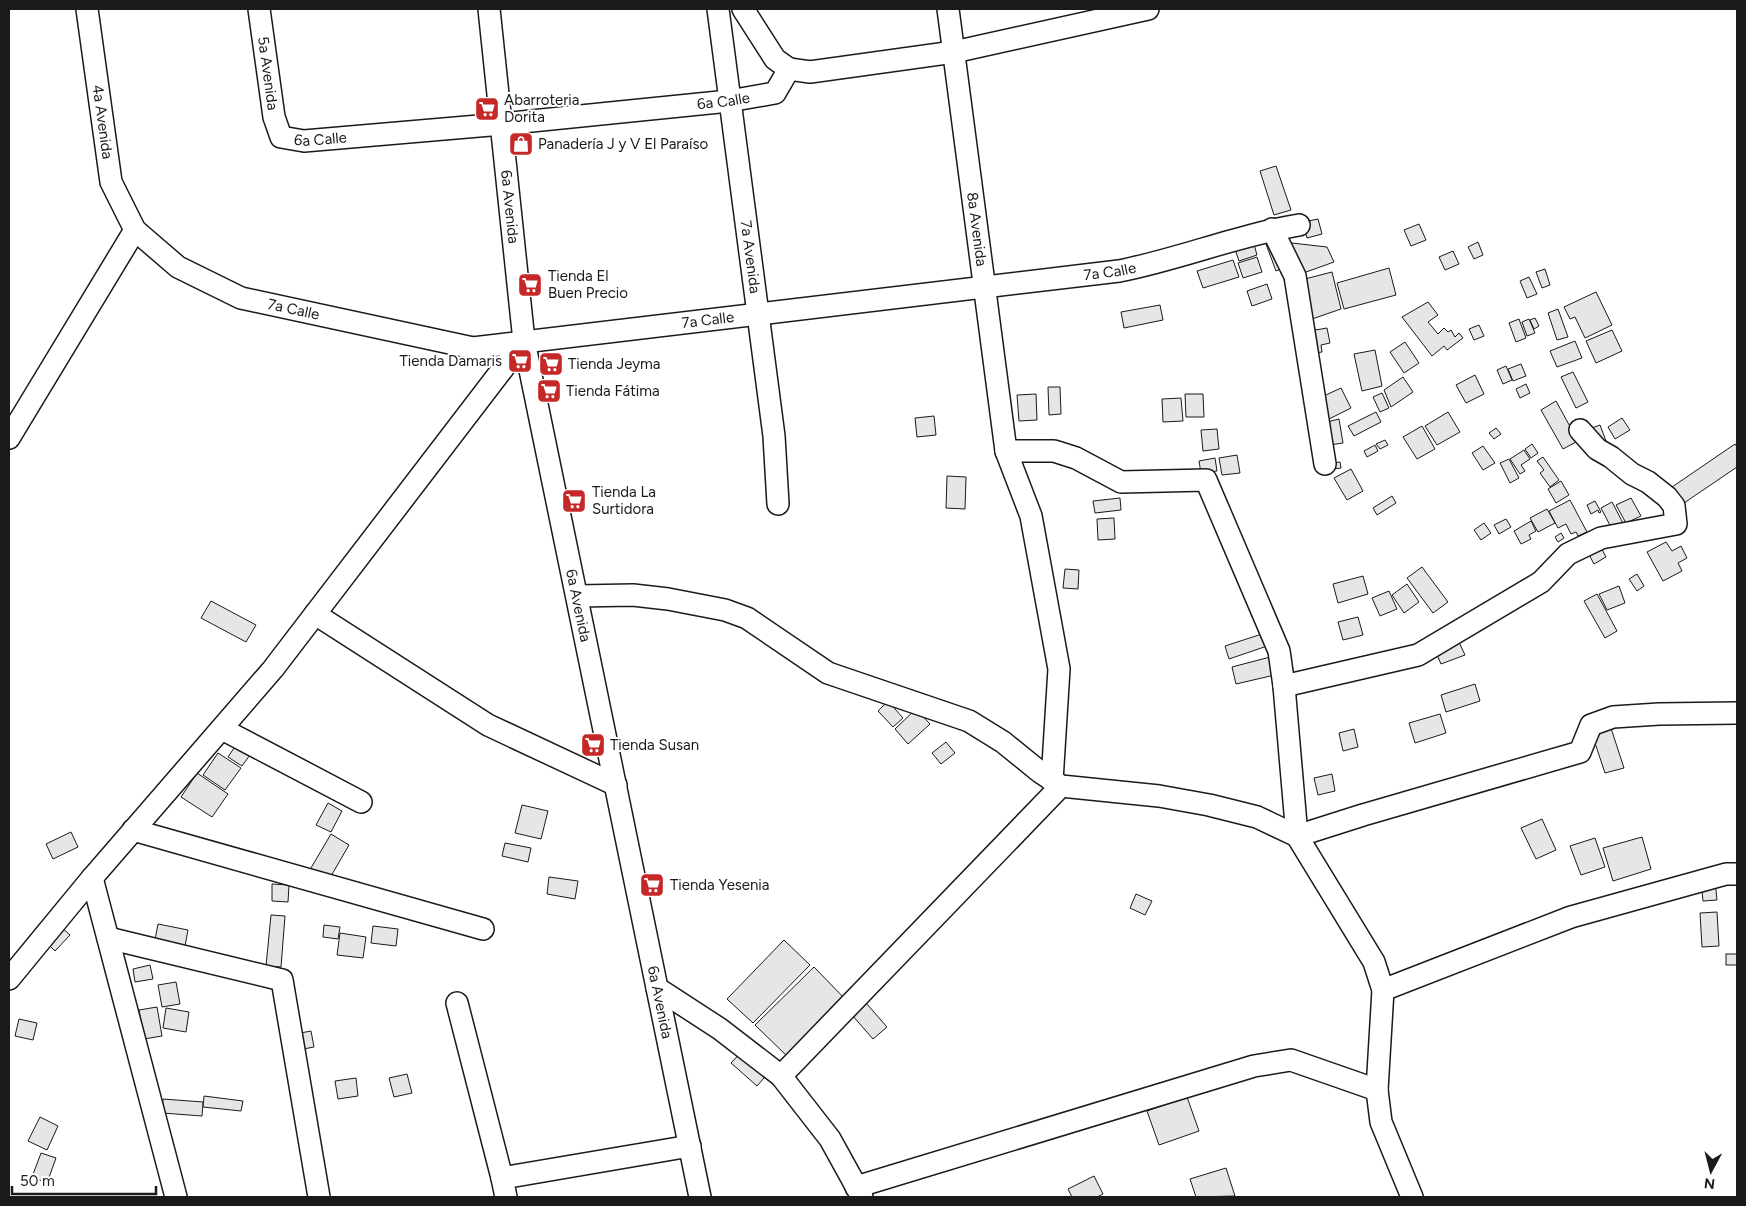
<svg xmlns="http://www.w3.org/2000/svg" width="1746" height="1206" font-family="Figtree,sans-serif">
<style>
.building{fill:#e6e6e6;stroke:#1a1a1a}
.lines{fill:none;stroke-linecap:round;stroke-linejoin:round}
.minor-casing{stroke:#1a1a1a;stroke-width:24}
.minor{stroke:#fff;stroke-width:21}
.labels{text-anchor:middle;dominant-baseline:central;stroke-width:4;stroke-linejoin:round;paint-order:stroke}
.street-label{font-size:15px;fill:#1a1a1a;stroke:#fff}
.poi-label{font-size:15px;fill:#1a1a1a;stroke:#fff;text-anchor:start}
</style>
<rect width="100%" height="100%" fill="#fff"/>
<!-- building -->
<g class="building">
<path d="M1276,166l15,44 -17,5 -14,-44z"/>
<path d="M1318,219l4,15 -15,4 -4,-16z"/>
<path d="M1419,224l7,16 -15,6 -7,-16z"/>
<path d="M1263,236l23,31 -10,4z"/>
<path d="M1252,237l5,18 -18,6 -6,-18z"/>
<path d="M1283,242l44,5 7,15 -39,14z"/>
<path d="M1478,242l5,13 -9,4 -6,-12z"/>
<path d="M1453,251l6,13 -14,6 -6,-13z"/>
<path d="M1257,257l5,15 -19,6 -5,-15z"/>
<path d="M1233,260l6,17 -36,11 -6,-17z"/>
<path d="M1389,268l7,27 -52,14 -7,-26z"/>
<path d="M1545,269l5,16 -8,3 -6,-16z"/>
<path d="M1332,272l9,37 -32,11 -12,-39z"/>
<path d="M1529,277l8,17 -10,4 -7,-17z"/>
<path d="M1267,284l5,15 -20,7 -5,-15z"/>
<path d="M1596,292l16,33 -27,13 -10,-21 -5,2 -6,-12z"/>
<path d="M1428,302l10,13 -10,7 10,12 6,-6 4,4 3,-2 4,7 4,-4 4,5 -16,12 -3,-4 -12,10 -30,-39z"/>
<path d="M1160,305l3,15 -39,8 -3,-16z"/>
<path d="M1558,309l10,28 -11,3 -9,-27z"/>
<path d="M1535,318l4,8 -5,3 -4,-9z"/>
<path d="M1519,319l7,19 -10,4 -7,-19z"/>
<path d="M1529,319l6,14 -8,3 -5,-14z"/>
<path d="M1479,325l5,11 -10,4 -5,-11z"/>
<path d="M1327,328l3,15 -9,2 1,7 -13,2 -5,-22z"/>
<path d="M1612,330l10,21 -26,12 -10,-22z"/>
<path d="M1575,341l7,17 -25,9 -7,-16z"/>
<path d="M1405,342l14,21 -15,10 -14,-21z"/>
<path d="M1375,350l7,36 -20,5 -8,-37z"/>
<path d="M1521,364l5,12 -13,5 -5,-12z"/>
<path d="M1506,366l6,14 -9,4 -6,-14z"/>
<path d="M1573,372l15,30 -12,6 -15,-31z"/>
<path d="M1475,375l9,19 -18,9 -10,-18z"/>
<path d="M1403,377l10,15 -22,15 -7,-17z"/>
<path d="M1526,384l4,9 -10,5 -4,-9z"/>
<path d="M1048,387h12l1,27 -12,1z"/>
<path d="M1341,388l10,20 -28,14 -10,-21z"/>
<path d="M1382,393l7,15 -9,4 -7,-15z"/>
<path d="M1036,394l1,26 -18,1 -2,-26z"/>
<path d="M1185,394h18l1,23h-18z"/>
<path d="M1181,398l2,23 -20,1 -1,-23z"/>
<path d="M1556,401l22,40 -15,8 -22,-39z"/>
<path d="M1376,412l5,10 -27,14 -6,-10z"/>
<path d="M1448,412l12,20 -23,13 -12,-19z"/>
<path d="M934,416l2,19 -19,2 -2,-19z"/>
<path d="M1622,418l8,12 -15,9 -7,-12z"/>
<path d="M1339,419l4,24 -21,3 -3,-22z"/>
<path d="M1600,425l6,16 -11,4 -6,-16z"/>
<path d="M1422,426l13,23 -18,10 -14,-22z"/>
<path d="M1496,428l5,6 -7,5 -5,-6z"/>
<path d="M1217,429l2,20 -16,2 -2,-21z"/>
<path d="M1385,440l3,5 -8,4 -4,-5z"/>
<path d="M1532,444l6,9 -7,5 -6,-9z"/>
<path d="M1735,444l2,3v20l-53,36 -12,-16z"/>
<path d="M1375,445l3,6 -11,6 -3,-6z"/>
<path d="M1483,446l12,17 -12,7 -11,-17z"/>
<path d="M1524,450l6,9 -9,6 4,6 -5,3 -10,-15z"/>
<path d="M1237,455l3,18 -18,2 -3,-17z"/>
<path d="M1543,457l16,23 -9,7 -10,-14 4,-3 -7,-9z"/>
<path d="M1215,458l2,13 -16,2 -2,-12z"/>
<path d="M1509,459l10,19 -9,5 -10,-20z"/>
<path d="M1340,462l1,6 -14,2 -2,-6z"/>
<path d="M1351,469l12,22 -16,9 -13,-22z"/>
<path d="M947,476l19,1 -1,32 -19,-1z"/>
<path d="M1561,481l8,14 -13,8 -8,-14z"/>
<path d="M1392,496l4,7 -19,12 -4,-7z"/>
<path d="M1120,498l1,12 -26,3 -2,-12z"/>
<path d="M1631,498l10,18 -15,7 -10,-18z"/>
<path d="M1570,500l17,32 -9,4 -2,-4 -5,2 -5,-10 -8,4 -9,-17z"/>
<path d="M1595,501l6,11 -2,1 -1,-3 -7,4 -4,-9z"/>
<path d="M1612,502l12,23 -11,6 -12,-23z"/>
<path d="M1547,509l8,14 -17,9 -8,-14z"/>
<path d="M1114,518l1,21 -17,1 -1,-21z"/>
<path d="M1506,519l5,8 -12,7 -5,-9z"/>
<path d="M1531,521l5,10 -7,4 2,4 -10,5 -7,-13z"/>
<path d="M1484,523l7,10 -10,7 -7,-10z"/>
<path d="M1561,533l3,5 -6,4 -3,-5z"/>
<path d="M1598,542l8,15 -12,7 -8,-15z"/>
<path d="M1666,542l6,9 9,-5 6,12 -9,5 4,8 -19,10 -16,-29z"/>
<path d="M1422,567l26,35 -15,11 -26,-35z"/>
<path d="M1065,569l14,1 -1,19 -15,-1z"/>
<path d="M1637,574l7,12 -7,5 -8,-12z"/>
<path d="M1363,576l5,18 -30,9 -5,-19z"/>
<path d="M1407,584l12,18 -15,11 -12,-18z"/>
<path d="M1619,586l6,17 -18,7 -8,-16z"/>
<path d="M1389,591l8,18 -17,7 -8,-18z"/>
<path d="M1597,594l20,37 -12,7 -21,-37z"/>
<path d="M211,601l45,24 -10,17 -45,-24z"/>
<path d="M1358,617l5,18 -20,5 -5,-18z"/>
<path d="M1268,632l5,12 -44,15 -4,-13z"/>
<path d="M1458,640l7,15 -24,9 -6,-14z"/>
<path d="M1274,656l5,18 -43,10 -4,-17z"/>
<path d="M1475,684l5,17 -34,11 -5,-17z"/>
<path d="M888,701l15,17 -10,9 -15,-16z"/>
<path d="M916,709l14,15 -22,20 -13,-15z"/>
<path d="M1440,714l6,19 -31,10 -6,-20z"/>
<path d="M1609,722l15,46 -19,5 -12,-36 5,-2 -2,-9z"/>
<path d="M1354,729l4,18 -15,4 -4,-18z"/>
<path d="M946,742l9,11 -14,11 -9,-11z"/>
<path d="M236,745l14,10 -8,11 -14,-9z"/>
<path d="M218,753l23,15 -16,22 -22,-15z"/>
<path d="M197,773l31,21 -16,23 -31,-20z"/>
<path d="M1332,774l3,17 -17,4 -4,-17z"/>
<path d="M328,803l14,8 -11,21 -15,-7z"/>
<path d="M522,805l26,6 -7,28 -26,-6z"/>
<path d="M1542,819l14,31 -20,9 -15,-31z"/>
<path d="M71,832l7,15 -25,12 -7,-15z"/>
<path d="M331,834l18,11 -22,38 -19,-10z"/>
<path d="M1642,837l9,32 -38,12 -10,-33z"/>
<path d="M1595,838l10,29 -24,8 -11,-29z"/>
<path d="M505,843l26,5 -3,14 -26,-6z"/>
<path d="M1714,870l3,30 -14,1 -3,-30z"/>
<path d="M549,877l29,4 -3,18 -28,-5z"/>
<path d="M272,884l17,1 -1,17 -16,-1z"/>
<path d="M1136,894l16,7 -7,14 -15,-7z"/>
<path d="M1717,912l2,34 -17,1 -2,-34z"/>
<path d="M271,915l14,1 -4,51 -15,-1z"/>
<path d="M158,924l30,6 -3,16 -30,-6z"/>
<path d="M59,925l11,10 -15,16 -10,-10z"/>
<path d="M324,925l16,2 -2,12 -15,-2z"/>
<path d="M373,926l25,3 -2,17 -25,-3z"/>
<path d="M340,933l26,4 -3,21 -26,-3z"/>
<path d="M784,940l26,25 -57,58 -26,-24z"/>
<rect x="1726" y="954" width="11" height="11"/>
<path d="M150,965l3,14 -18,3 -2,-13z"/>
<path d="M814,967l32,33 -58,57 -33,-32z"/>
<path d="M176,982l4,22 -18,3 -4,-22z"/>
<path d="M866,1003l21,24 -14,12 -21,-24z"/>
<path d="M157,1007l5,29 -18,3 -5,-29z"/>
<path d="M166,1008l23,4 -3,20 -23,-4z"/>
<path d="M19,1019l18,4 -4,17 -18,-4z"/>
<path d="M311,1031l3,16 -16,3 -3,-16z"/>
<path d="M744,1049l26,22 -13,15 -26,-23z"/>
<path d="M407,1074l5,19 -18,4 -5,-19z"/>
<path d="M356,1078l2,18 -20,3 -3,-18z"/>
<path d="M204,1096l39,5 -2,10 -38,-4z"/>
<path d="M1187,1097l12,34 -40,14 -12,-34z"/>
<path d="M163,1099l40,3 -1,14 -40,-3z"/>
<path d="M40,1117l18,9 -11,24 -19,-9z"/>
<path d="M41,1153l15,5 -9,25 -15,-6z"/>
<path d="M1226,1168l9,28 -39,1 -6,-18z"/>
<path d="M1094,1176l9,18 -6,3h-25l-4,-8z"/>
</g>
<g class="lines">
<defs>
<g id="minor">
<path id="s1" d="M87,9l24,173 24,48 43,37 63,31 232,50 646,-77c61,-12 119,-36 180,-46"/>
<path id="s2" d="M259,9l15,108 7,20 23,4 198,-17 227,-23 46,-8 14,-24"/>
<path id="s3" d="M489,9l35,332 176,856"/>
<path id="s4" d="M718,9l56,427 4,68"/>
<path d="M743,9l32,50 14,10"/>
<path id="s5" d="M948,9l58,442 25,65 28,153 -7,112"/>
<path d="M789,69l21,3 144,-20 194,-43"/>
<path d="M1272,229l23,47 30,188"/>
<path d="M9,438l126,-208"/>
<path d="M1006,451h48l22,7 45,24 85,-2 73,171 5,35 13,150 77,126 9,28 -6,100 4,32 31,75"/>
<path d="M577,596l56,-1 35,4 57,11 22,8 81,55 141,48 34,21 37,30 21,14 98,10 50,9 48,12 40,19 66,-21 217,-63 11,-27 22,-8 46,-3 78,-1"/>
<path d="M315,614l173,111 128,60"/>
<path d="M1284,686l134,-31 123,-73 27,-28 33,-16 75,-14 -2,-18 -7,-9 -19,-15 -16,-8 -21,-17 -14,-8 -17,-19"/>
<path d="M222,729l139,73"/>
<path d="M133,830l350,99"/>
<path d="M92,878l84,319"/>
<path d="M108,938l174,42 37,217"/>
<path d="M9,979l83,-101 181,-209 251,-328"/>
<path d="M657,988l63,41 61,47 49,63 32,58"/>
<path d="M1383,990l188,-73 155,-43h11"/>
<path d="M457,1003l45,175 188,-32"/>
<path d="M781,1076l280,-290"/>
<path d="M502,1178l4,19"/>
<path d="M856,1187l398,-121 37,-6 86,30"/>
</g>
</defs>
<!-- minor casing -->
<use href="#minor" class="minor-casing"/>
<!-- minor -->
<use href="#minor" class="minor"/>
</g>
<!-- icons -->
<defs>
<symbol id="supermarket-square" viewBox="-11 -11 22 22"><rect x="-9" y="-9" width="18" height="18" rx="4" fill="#c62828" stroke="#fff"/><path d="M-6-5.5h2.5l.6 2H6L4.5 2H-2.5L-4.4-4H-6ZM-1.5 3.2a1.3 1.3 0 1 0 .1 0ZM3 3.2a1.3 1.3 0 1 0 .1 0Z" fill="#fff"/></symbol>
<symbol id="shop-square" viewBox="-11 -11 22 22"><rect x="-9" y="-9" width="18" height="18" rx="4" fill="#c62828" stroke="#fff"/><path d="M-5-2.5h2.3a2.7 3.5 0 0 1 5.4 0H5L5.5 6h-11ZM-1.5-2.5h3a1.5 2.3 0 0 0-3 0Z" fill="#fff"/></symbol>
</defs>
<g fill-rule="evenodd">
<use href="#supermarket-square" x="473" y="95" width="28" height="28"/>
<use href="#shop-square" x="507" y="130" width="28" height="28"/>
<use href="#supermarket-square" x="516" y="271" width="28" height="28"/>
<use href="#supermarket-square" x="506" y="347" width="28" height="28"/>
<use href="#supermarket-square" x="537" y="350" width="28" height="28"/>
<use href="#supermarket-square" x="535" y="377" width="28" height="28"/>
<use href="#supermarket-square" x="560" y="487" width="28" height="28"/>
<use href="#supermarket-square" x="579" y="731" width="28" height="28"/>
<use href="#supermarket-square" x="638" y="871" width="28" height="28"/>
</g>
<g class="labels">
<!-- street labels -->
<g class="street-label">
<text stroke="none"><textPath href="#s2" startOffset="65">5a Avenida</textPath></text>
<text stroke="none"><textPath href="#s2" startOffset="575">6a Calle</textPath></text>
<text stroke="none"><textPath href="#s1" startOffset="114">4a Avenida</textPath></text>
<text stroke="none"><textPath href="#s2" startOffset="170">6a Calle</textPath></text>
<text stroke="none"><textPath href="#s3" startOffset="199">6a Avenida</textPath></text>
<text stroke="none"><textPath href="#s5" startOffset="222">8a Avenida</textPath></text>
<text stroke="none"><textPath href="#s4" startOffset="250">7a Avenida</textPath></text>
<text stroke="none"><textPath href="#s1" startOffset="1234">7a Calle</textPath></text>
<text stroke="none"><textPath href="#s1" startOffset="409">7a Calle</textPath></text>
<text stroke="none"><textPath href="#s1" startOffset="829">7a Calle</textPath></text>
<text stroke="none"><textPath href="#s3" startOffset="604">6a Avenida</textPath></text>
<text stroke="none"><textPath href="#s3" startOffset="1009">6a Avenida</textPath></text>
</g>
<!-- poi labels -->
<g class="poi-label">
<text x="504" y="100">Abarroteria<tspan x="504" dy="17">Dorita</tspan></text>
<text x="538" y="144">Panadería J y V El Paraíso</text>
<text x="548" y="276">Tienda El<tspan x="548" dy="17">Buen Precio</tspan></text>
<text x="502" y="361" text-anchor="end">Tienda Damaris</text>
<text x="568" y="364">Tienda Jeyma</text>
<text x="566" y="391">Tienda Fátima</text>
<text x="592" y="492">Tienda La<tspan x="592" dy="17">Surtidora</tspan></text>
<text x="610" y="745">Tienda Susan</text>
<text x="670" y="885">Tienda Yesenia</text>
</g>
</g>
<!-- border -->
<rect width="1746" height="1206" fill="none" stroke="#1a1a1a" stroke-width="20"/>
<!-- north arrow -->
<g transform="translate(1711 1171) rotate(187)" stroke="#ffffff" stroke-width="4" paint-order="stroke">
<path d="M0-4L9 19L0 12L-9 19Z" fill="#1a1a1a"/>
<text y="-8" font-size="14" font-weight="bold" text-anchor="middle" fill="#1a1a1a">N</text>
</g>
<!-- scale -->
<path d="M12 1186v8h144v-8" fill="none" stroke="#1a1a1a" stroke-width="2.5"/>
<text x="20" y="1186" font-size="15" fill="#1a1a1a" stroke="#ffffff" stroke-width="4" paint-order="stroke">50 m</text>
</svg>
